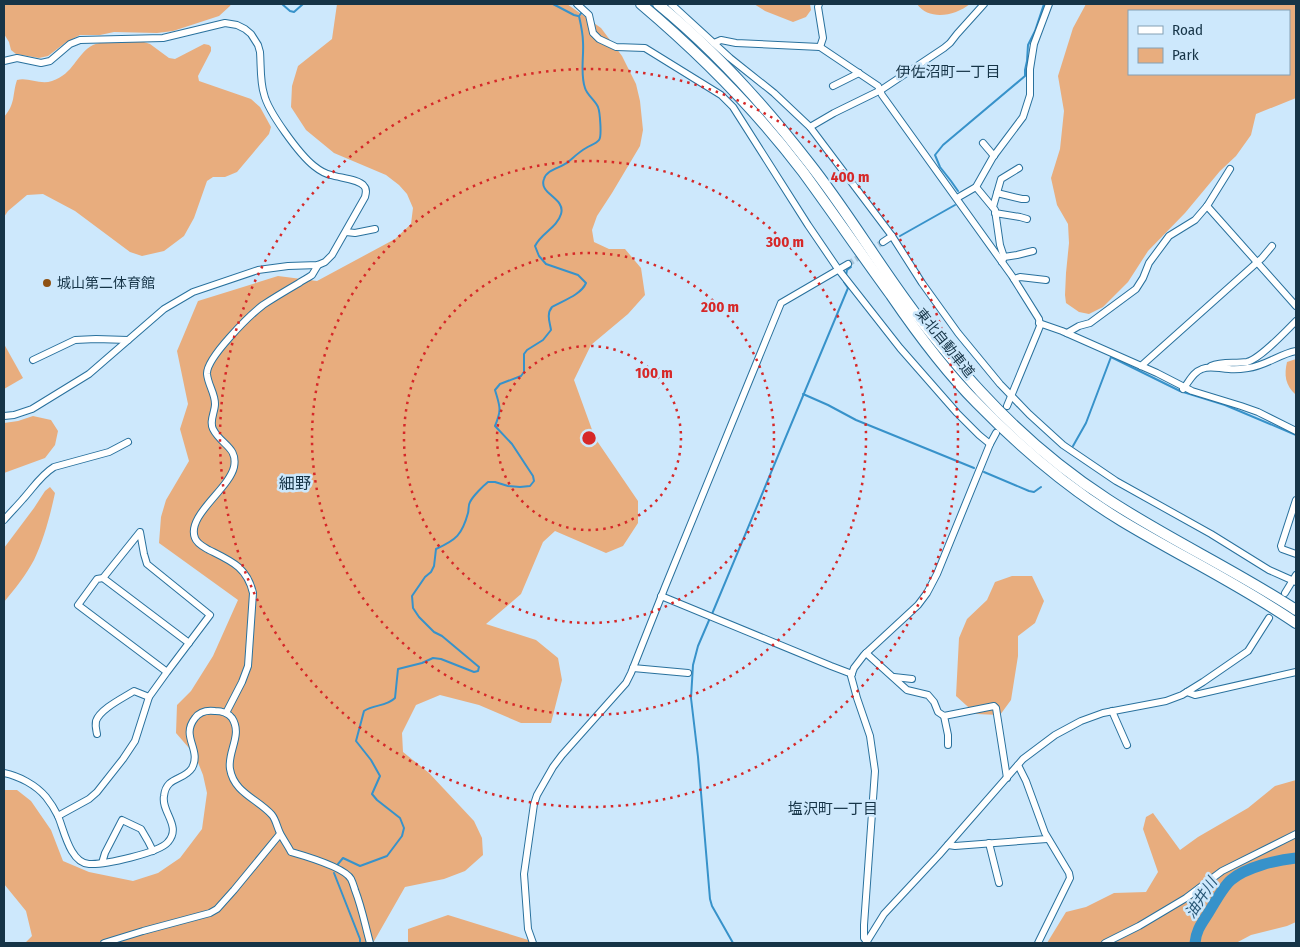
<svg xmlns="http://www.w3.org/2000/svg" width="1300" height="947" font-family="'Fira Sans Condensed','Noto Sans JP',sans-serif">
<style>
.green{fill:#e8ad7e;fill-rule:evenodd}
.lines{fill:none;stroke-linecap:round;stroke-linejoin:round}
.stream{stroke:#3792ca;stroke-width:2}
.river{stroke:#3792ca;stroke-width:11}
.minor-tunnel{stroke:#a8c4d8;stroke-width:6;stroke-dasharray:6 3;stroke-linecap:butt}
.minor-casing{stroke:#29719d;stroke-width:8}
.highway-casing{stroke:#29719d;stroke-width:12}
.minor{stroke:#fff;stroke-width:6}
.highway{stroke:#fff;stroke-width:10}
.ring{fill:none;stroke:#d62828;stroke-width:2.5;stroke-dasharray:2.5 5}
.poi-dot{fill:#8e5113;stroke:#cde8fc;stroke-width:2}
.labels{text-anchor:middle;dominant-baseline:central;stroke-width:5;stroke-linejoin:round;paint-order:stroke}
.poi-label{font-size:14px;fill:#163447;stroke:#cde8fc;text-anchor:start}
.street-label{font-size:14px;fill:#163447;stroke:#cde8fc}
.neighbourhood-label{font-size:15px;fill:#163447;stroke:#cde8fc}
.water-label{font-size:15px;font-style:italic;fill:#285776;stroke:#cde8fc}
.quarter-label{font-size:16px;fill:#163447;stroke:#cde8fc}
.centre{fill:#d62828;stroke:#cde8fc;stroke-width:2.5}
.ring-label{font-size:15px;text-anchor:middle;font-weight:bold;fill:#d62828;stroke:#cde8fc;stroke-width:5;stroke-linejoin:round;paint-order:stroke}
</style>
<rect width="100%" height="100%" fill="#cde8fc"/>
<!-- green -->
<g class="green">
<path d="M4,4h227l-1,2 -11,10 -46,15 -16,2 -43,-1 -14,3h-20l-15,8 -17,13 -9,2 -23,-4 -5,-4 -2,-8 -5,-8z"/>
<path d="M337,4h230l34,24 21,28 14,28 4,17 3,29 -3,16 -28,47 -15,23 -5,14 2,12 15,7h16l16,19 4,27 -17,19 -37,31 -17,35 21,58 43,63v22l-15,23 -17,7 -51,-22 -12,11 -22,52 -35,30 50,16 22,18 4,22 -11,43h-30l-42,-18 -39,-10 -24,10 -14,28 1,19 26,21 45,48 8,17 1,17 -18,16 -21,8 -39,8 -32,56h-348l7,-7 -6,-25 -22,-27v-92l1,-2h12l14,11 20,29 12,31 26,11 44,9 25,-8 22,-15 22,-29 5,-36 -4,-18 -8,-20 -19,-22 1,-28 14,-14 22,-35 25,-56 -79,-57 2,-26 5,-17 23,-39 -9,-32 8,-25 -11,-53 21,-50 80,-25 39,5 78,-42 16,-15 2,-16 -6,-14 -8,-9 -13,-10 -52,-22 -28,-23 -15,-23 1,-21 6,-20 34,-27z"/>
<path d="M754,4h56l1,6 -5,7 -13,5 -28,-11z"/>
<path d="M917,4h53c-15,12 -41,17 -53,0z"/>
<path d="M1086,4h210v94l-40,16 -5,21 -15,21 -16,15 -35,42 -37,38 -20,31 -25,25 -14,7 -10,-2 -13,-9 -1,-8 1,-22 3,-30 -1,-19 -11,-19 -6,-27 9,-29 4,-38 -6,-35 15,-48zM1129,11h160v63h-160z"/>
<path d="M117,42h27l6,2 19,14 6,1 29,-15 5,1 2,2v4l-13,25 1,5 52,18 9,8 11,20 -2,7 -32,38 -12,5h-12l-6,4 -13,37 -10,18 -20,15 -22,5 -12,-4 -55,-41 -32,-17 -16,1 -19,16 -4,6v-100c12,-14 8,-22 13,-37 11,-3 23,5 35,1 22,-7 24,-27 41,-36 7,-3 16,-3 24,-3z"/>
<path d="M4,344l19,34 -19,11z"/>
<path d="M1296,359v36c-11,-10 -12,-20 -9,-33z"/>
<path d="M33,416l18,4 7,11 -3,14 -10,13 -41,15v-50l14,-2z"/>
<path d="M50,487l5,6c-5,23 -11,46 -21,67 -8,15 -19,29 -30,42v-54l30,-40 11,-17z"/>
<path d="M1012,576h20l12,25 -9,22 -17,13v20l-7,44 -11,15 -24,-1 -20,-18 3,-58 8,-19 20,-19 8,-18z"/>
<path d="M1296,780v142l-9,4 -36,9 -15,8h-189l19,-31 20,-5 28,-14 32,-1 12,-20 -15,-43 3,-12 7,-4 27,37 18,-13 50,-29 27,-22z"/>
<path d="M448,915l90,28h-130v-14z"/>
</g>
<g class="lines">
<!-- stream -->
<g class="stream">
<path d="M282,4l8,7 4,1 9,-8"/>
<path d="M553,4l21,11 4,1"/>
<path d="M958,191l-7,-10 -11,-14 -5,-12 8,-10 82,-69v-6l2,-9 1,-16 7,-14 9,-27"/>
<path d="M900,236l55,-31"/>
<path d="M846,275l1,-5 4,-3"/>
<path d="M803,394l25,11 28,15 118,48"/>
<path d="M1073,446l13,-23 25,-66 69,34 45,14 71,30"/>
<path d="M984,472l45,19 5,1 7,-5"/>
<path d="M712,614l136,-326 -4,-6"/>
<path d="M710,618l-12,28 -5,19 -2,33 7,59 12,142 2,7 21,37"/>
<path d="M338,864l5,-6 17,8 27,-10 15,-20 2,-8 -4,-10 -23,-18 -5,-6 8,-18 -9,-16 -15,-19 8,-30c10,-7 22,-4 31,-13l3,-29 24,-6 11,-5 8,1 33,13 4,-1 1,-4 -37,-31 -8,-4 -15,-15 -6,-9 -1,-12 13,-19 6,-5 3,-6 2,-17c20,-9 26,-14 32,-36 1,-3 0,-8 2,-11 3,-6 13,-16 18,-20h7l13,4 12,1 10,-1 4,-5 -1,-5 -21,-32 -17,-18c7,-17 5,-19 0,-36l5,-6 21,-8 3,-4v-18l3,-4 16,-10 8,-10c-1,-7 -5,-16 1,-23 10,-6 29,-12 34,-24l-8,-8 -32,-11 -7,-8 -4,-10c6,-13 22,-18 26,-32 5,-16 -23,-20 -17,-35 3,-10 17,-11 24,-17 6,-5 11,-10 18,-14 4,-3 10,-4 13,-8 3,-3 1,-28 -1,-33 -3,-7 -11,-12 -13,-19 -5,-14 -1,-31 -2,-46 0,-8 -2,-17 -4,-26l3,-4"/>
<path d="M334,873l26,66v4"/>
</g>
<!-- river -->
<path class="river" d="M1195,943c1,-13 7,-20 14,-31 6,-10 14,-25 22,-32 15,-13 46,-20 65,-22"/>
<!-- minor-tunnel -->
<path class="minor-tunnel" d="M848,264l35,-22"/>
<defs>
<g id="minor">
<path d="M577,4l12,11 4,18 6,6 17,8 29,1 76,47 12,12 75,118 30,44 62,79 57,65 22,22 11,9"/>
<path d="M671,4l59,54 44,35 36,34 82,109 30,47 36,50 42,51 29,30 34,31 53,36 95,53 58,36 27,12"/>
<path d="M819,4l-1,3 5,31 -3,9"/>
<path d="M714,43l7,-3 15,3 84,4 58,39 4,9 130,181 27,43 1,7 -2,5 -31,75"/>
<path d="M4,61l13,-3 24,5 9,-2 20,-17 10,-4 83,-2 62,-15 12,2 8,4 6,5 7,11 2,7c1,13 0,30 4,42 4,18 36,61 50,72 5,4 12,8 17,9 9,3 28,4 33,11 3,3 2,7 1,11l-33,58 -7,7 -7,3 -30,1 -30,4 -65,22 -29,17 -75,65 -57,35 -18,6 -10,1"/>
<path d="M833,86l26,-13"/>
<path d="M810,127l24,-14 47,-23 63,-42 6,-5 7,-9 27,-30"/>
<path d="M983,143l11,13"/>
<path d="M976,187l19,23 5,35 4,12 -2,5"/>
<path d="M997,193l25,6h4"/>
<path d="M957,198l19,-11 17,-30 30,-40 7,-22v-26l4,-25 15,-40"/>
<path d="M1207,206l89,100"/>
<path d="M993,207l8,-28 18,-11"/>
<path d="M995,213l25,4 7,2"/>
<path d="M346,232l9,1 20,-4"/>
<path d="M883,242l9,-6"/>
<path d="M1004,257l13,-2 16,-4"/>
<path d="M1014,279l6,-2 26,3"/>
<path d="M1039,323l23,8 95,42 35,18 49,15 17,6 38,19"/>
<path d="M1067,333l12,-7 11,-3 46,-34 7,-11 6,-15 20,-27 26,-16 12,-14 23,-37"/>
<path d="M33,360l42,-20 21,-1 32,1"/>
<path d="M1141,366l121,-108 10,-12"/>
<path d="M1211,366c11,-5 23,-2 36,-4 13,-3 39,-31 49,-41"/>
<path d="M1183,389c6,-7 10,-17 19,-20 8,-4 18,0 27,0 6,1 13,0 19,-1 18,-2 31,-14 48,-17"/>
<path d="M1296,500l-15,46 1,3 14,5"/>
<path d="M4,520c6,-7 13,-14 19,-21 10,-11 18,-24 31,-32l55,-15 19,-10"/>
<path d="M103,578l86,65"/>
<path d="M1285,593l11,-18"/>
<path d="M661,596l170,70 21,8"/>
<path d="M866,653l41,37 21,5 6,7 4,10 6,4 50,-10 2,2 11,70"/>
<path d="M633,668l55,5"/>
<path d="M894,677l18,2"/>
<path d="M1187,692l8,3 101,-23"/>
<path d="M1112,711l15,34"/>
<path d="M226,713l16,-31 6,-16 5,-73c-6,-26 -22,-32 -44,-43 -5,-3 -12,-6 -14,-12 -9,-22 34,-49 39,-71 4,-20 -13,-22 -21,-38 -4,-8 2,-17 2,-25 0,-11 -7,-19 -8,-30 -1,-16 43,-59 56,-69 12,-8 24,-15 36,-22 4,-3 9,-5 13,-8 2,-3 4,-7 6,-10"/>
<path d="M944,716l4,19v10"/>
<path d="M97,734c-1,-5 -2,-8 -1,-13 4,-12 27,-23 38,-30l15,6"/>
<path d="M1018,765l8,16 19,52 24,40 1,5 -32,65"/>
<path d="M4,773c15,3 32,12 42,24 4,5 9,13 12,19 6,14 12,47 31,48 15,1 70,-11 79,-22 14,-16 -7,-30 -4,-46 2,-20 20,-15 28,-28 10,-19 -12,-31 3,-50 5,-7 12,-8 20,-7 7,0 13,2 17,7 11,17 -5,34 -2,51 4,24 28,30 42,46 4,5 5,12 8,18 3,6 8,13 11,19 14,4 53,15 60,27 2,4 3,8 4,11 7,18 10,35 15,53"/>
<path d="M58,816l31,-17 8,-7 26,-33 12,-18 14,-44 18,-25 43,-57 -63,-51 -3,-10 -4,-22 -37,46 -6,1 -19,26 89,67"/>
<path d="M989,843l10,40"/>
<path d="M948,845l7,1 92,-7"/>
<path d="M102,863l3,-10 17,-33 19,9 7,12 5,10"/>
<path d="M867,942l-3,-4v-13l11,-154 -5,-35 -13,-38 -6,-22 3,-8 10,-13 54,-50 9,-12 10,-19 53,-130 6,-11"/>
<path d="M104,943l39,-12 67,-18 7,-4 17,-19 46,-56"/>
<path d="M533,943l-5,-14 -4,-55 10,-70 3,-9 16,-28 9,-12 64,-72 5,-10 34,-86 116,-284 67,-39"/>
<path d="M866,943l18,-29 55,-59 84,-96 32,-24 26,-14 22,-8 63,-12 16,-6 21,-13 45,-31 21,-33"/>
<path d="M1105,943l34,-17 47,-28 36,-27 74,-37"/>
</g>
<g id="highway">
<path d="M641,4c59,50 115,106 162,168 30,41 58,82 88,123 26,38 53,75 86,108 43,44 92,86 145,118 58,35 119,64 174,102"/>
<path d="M658,4c55,45 107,102 151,159 38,48 69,101 106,150 21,27 43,54 66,79 37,40 80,77 126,107 61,40 128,71 189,111"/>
</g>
</defs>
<!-- minor casing -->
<use href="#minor" class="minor-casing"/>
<!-- highway casing -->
<use href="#highway" class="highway-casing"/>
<!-- minor -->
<use href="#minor" class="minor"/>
<!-- highway -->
<use href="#highway" class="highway"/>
</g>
<!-- distance rings -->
<g class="ring">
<circle cx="589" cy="438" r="92"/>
<circle cx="589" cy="438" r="185"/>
<circle cx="589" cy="438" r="277"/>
<circle cx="589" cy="438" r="369"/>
</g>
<!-- markers -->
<circle class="poi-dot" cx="47" cy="283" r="5"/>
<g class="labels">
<!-- poi labels -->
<g class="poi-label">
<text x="57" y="283">城山第二体育館</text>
</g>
<!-- street labels -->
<g class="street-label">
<text transform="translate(945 343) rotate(51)">東北自動車道</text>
</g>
<!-- neighbourhood labels -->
<g class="neighbourhood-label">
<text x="948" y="72">伊佐沼町一丁目</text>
<text x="833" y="809">塩沢町一丁目</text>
</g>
<!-- water labels -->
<g class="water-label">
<text transform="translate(1201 898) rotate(-57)">油井川</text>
</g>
<!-- quarter labels -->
<g class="quarter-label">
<text x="295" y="483">細野</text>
</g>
</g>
<circle cx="589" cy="438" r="8" class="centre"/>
<g class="ring-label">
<text x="850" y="182">400 m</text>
<text x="785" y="247">300 m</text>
<text x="720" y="312">200 m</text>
<text x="654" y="378">100 m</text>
</g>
<!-- border -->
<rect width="1300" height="947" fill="none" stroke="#163447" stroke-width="10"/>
<!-- legend -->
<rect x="1128" y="10" width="162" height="65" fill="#cde8fc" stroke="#84a0b4"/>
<rect x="1138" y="26" width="25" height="8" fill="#ffffff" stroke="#84a0b4"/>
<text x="1172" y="35" font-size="15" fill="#163447">Road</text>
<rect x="1138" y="48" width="25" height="15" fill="#e8ad7e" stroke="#84a0b4"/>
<text x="1172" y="60" font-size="15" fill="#163447">Park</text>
</svg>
